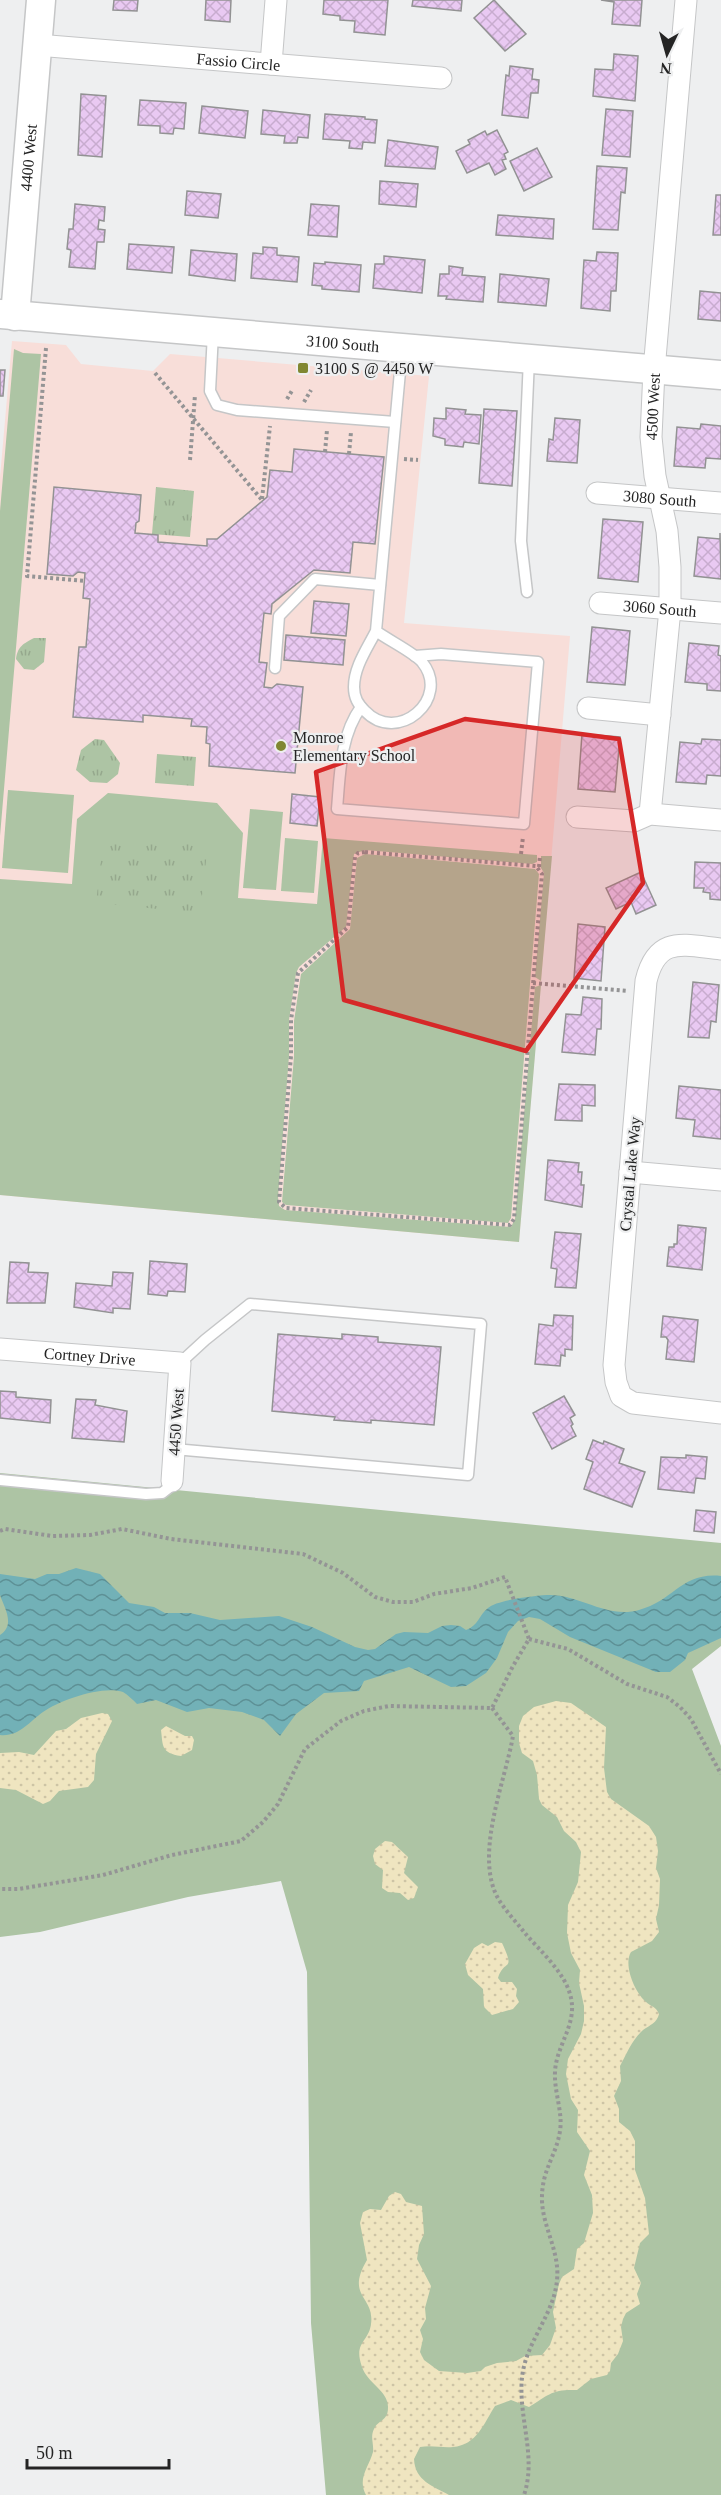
<svg xmlns="http://www.w3.org/2000/svg" width="721" height="2495" font-family="Georgia,serif">
<style>
.education{fill:#f8ded9}
.grass{fill:#adc4a4}
.sand{fill:url(#sand-dots)}
.park{fill:url(#park-tufts)}
.water{fill:url(#water-waves)}
.building{fill:url(#building-cross-hatch);stroke:#929293;stroke-width:1.5}
.lines{fill:none;stroke-linecap:round;stroke-linejoin:round}
.lane-casing{stroke:#c5c6c7;stroke-width:13}
.street-casing{stroke:#c5c6c7;stroke-width:23}
.secondary-casing{stroke:#c5c6c7;stroke-width:31}
.path{stroke:#949495;stroke-width:4;stroke-dasharray:3 3;stroke-linecap:butt}
.lane{stroke:#fff;stroke-width:10}
.street{stroke:#fff;stroke-width:21}
.secondary{stroke:#fff;stroke-width:28}
.marked{fill:#d62828;fill-opacity:0.2;stroke:#d62828;stroke-width:4.5;stroke-linejoin:round}
.poi-dot{fill:#808732;stroke:#eeeff0;stroke-width:2}
.labels{text-anchor:middle;dominant-baseline:central;stroke-width:4.5;stroke-linejoin:round;paint-order:stroke}
.street-label{font-size:16px;fill:#242424;stroke:#eeeff0}
.poi-label{font-size:16px;fill:#242424;stroke:#eeeff0;text-anchor:start}
</style>
<defs>
<pattern id="sand-dots" width="8" height="8" patternUnits="userSpaceOnUse" patternTransform="scale(1.5)"><rect width="8" height="8" fill="#efe5c0"/><path d="M2 2h.1M6 6h.1" fill="none" stroke="#cdc4a5" stroke-width="1.8" stroke-linecap="round"/></pattern>
<pattern id="park-tufts" width="24" height="20" patternUnits="userSpaceOnUse" patternTransform="scale(1.5)"><rect width="24" height="20" fill="#adc4a4"/><path d="M3 7l-1-3M5 7V3M7 7l1-3M15 17l-1-3M17 17v-4M19 17l1-3" fill="none" stroke="#95a88d"/></pattern>
<pattern id="water-waves" width="16" height="10" patternUnits="userSpaceOnUse" patternTransform="scale(1.5)"><rect width="16" height="10" fill="#72b1b7"/><path d="M0 5q4-4 8 0t8 0" fill="none" stroke="#5d9095"/></pattern>
<pattern id="building-cross-hatch" width="8" height="8" patternUnits="userSpaceOnUse" patternTransform="scale(1.5)"><rect width="8" height="8" fill="#e9c9f2"/><path d="M0 0l8 8M0 8l8-8" fill="none" stroke="#c8accf"/></pattern>
</defs>
<rect width="100%" height="100%" fill="#eeeff0"/>
<!-- education -->
<path class="education" d="M12,341l54,4 15,19 72,7 17,-17 259,22 -25,247 166,13 -51,606 -519,-47v-718z"/>
<!-- grass -->
<g class="grass">
<path d="M14,349l9,4 18,1 -41,482v-325z"/>
<path d="M8,790l66,5 -6,78 -66,-5z"/>
<path d="M108,793l109,10 26,30 -5,65 79,6 6,-66 214,17v7l-5,2 -167,-14 -11,4 -8,73 -47,40 -3,6 -7,47v36l-11,141 1,9 6,4 226,17 4,-8 20,-232 6,-2 -22,257 -519,-47v-316l72,5 5,-65z"/>
<path d="M250,809l33,3 -7,78 -33,-2z"/>
<path d="M285,838l33,3 -4,52 -33,-2z"/>
<path d="M365,854l170,15 4,5 -28,344 -3,5 -222,-18 -4,-3 12,-146v-35l7,-47 49,-45 7,-71z"/>
<path d="M541,856h11l-11,125 -6,-4 9,-104 -3,-5z"/>
<path d="M0,1473l721,70v103l-29,23 29,77v749h-395l-15,-172 -4,-351 -26,-91 -93,16 -148,35 -40,5z"/>
</g>
<!-- sand -->
<g class="sand">
<path d="M556,1701l15,2 35,24 -2,41 3,24 4,7 38,27 7,11 2,14 -2,17 4,11 -1,26 -3,14 3,13 -7,9 -21,11c-8,13 4,40 14,49 6,6 11,5 14,13 -2,9 -9,11 -16,16 -11,10 -16,23 -23,36l1,15 -7,15 5,13v13l11,9 5,10v29l10,28 4,36 -9,9 -6,25 7,15 -4,11 3,10 -14,9 -3,6 -2,8 2,14 -5,13 -7,9 -1,8 -3,4 -16,4 -14,11c-25,-1 -29,5 -48,17l-18,-7 -16,6c-11,17 -18,39 -42,41 -11,1 -21,-2 -33,0l-6,12c1,22 19,27 35,36h-83c-9,-17 3,-28 7,-43 1,-8 -3,-15 1,-23 4,-9 14,-8 14,-21 1,-17 -21,-25 -26,-41 -9,-25 7,-25 9,-43 4,-28 -26,-27 -4,-64l-7,-37 3,-11 7,-3 11,1 8,-14 6,-4 6,2 5,8 16,4 2,28 -5,11 -2,14 14,27 -6,22 1,11 -6,11 3,9 -3,13 4,8 15,11 28,2 14,-2 4,-4 12,-4 19,-2 9,-5 17,-1 8,-10 6,-17 -3,-16 6,-28 3,-7 12,-8 3,-20 7,-6 9,-30 -1,-18 -8,-20 6,-24 -13,-19 1,-22 -7,-11 -5,-25 2,-15 13,-25 3,-13v-15l-5,-23 1,-13 -9,-17 -4,-20 1,-28 10,-23 3,-30 -5,-10 -12,-11 -7,-14 -15,-12 -3,-6 -2,-24 -4,-14 -11,-8 -3,-10v-17l4,-10 11,-9z"/>
<path d="M102,1713l6,1 4,7 -16,33 -2,26 -6,7 -29,4 -9,10 -7,3 -27,-14 -16,-2v-35l19,-1 15,3 22,-24 10,-2 15,-11z"/>
<path d="M166,1726l19,10h7l2,4 -2,10 -11,6c-20,-3 -18,-10 -20,-26z"/>
<path d="M385,1841l7,1 16,15 -4,16 14,14 -4,11 -6,2 -8,-7 -12,-1 -6,-4 1,-18 -8,-6 -2,-8 2,-7z"/>
<path d="M495,1942l7,1c14,30 2,15 -4,35l3,4h11l5,7 -1,7 3,6 -6,7 -21,6 -8,-8 -1,-18 -15,-14 -3,-11 9,-16 8,-5 6,3z"/>
</g>
<!-- park -->
<g class="park">
<path d="M156,487l38,4 -4,46 -38,-3z"/>
<path d="M34,638h12l-2,24 -10,8 -10,-1 -8,-10c2,-13 7,-15 18,-21z"/>
<path d="M95,739l9,1 16,23 -2,11 -11,9 -17,-1 -14,-12 5,-20z"/>
<path d="M157,754l39,3 -2,29 -39,-3z"/>
<path d="M104,834l104,10 -8,69 -104,-10z"/>
</g>
<!-- water -->
<path class="water" d="M76,1568l24,6 29,29 25,4 11,6h25l30,7 59,-4 33,11 43,20 13,3 7,-1 21,-15 8,-2 24,1 14,-7 9,-1 9,1 6,4c12,-4 13,-15 22,-22 8,-8 50,-13 62,-13 31,0 57,24 89,15 35,-9 42,-38 82,-34v62l-33,15 -3,7 -15,12h-14l-86,-35 -30,-18 -11,-2 -11,4 -10,11 -11,26 -11,15 -20,13 -15,1 -42,-20 -45,14 -5,10 -35,2 -28,21 -16,22 -16,-16 -22,-8 -33,-4 -22,4 -31,-12 -19,4c-4,-4 -9,-9 -14,-12 -20,-7 -63,8 -80,20 -14,10 -24,25 -43,23v-100c16,-10 4,-28 0,-40 0,-6 0,-15 0,-21l35,5 12,-5h12z"/>
<!-- building -->
<g class="building">
<path d="M114,0h24l-1,11 -24,-1z"/>
<path d="M206,0h25l-1,22 -25,-2z"/>
<path d="M324,0h64l-3,35 -31,-3 1,-11 -15,-1v-4l-17,-2z"/>
<path d="M413,0h49l-1,11 -49,-5z"/>
<path d="M494,0l32,34 -21,17 -31,-33z"/>
<path d="M601,0h41l-2,26 -28,-2 2,-22z"/>
<path d="M614,54l24,2 -3,45 -42,-5 2,-27 18,1z"/>
<path d="M510,66l23,3 -1,10 7,1 -1,13h-7l-3,25 -26,-3 4,-40 3,1z"/>
<path d="M81,94l25,2 -4,61 -24,-2z"/>
<path d="M140,100l46,3 -2,26 -10,-1 -1,6 -13,-1v-7l-22,-1z"/>
<path d="M202,106l46,5 -3,27 -46,-5z"/>
<path d="M606,109l27,2 -3,46 -28,-2z"/>
<path d="M263,110l47,5 -2,23 -10,-1 -1,6h-13l1,-7 -24,-2z"/>
<path d="M325,114l40,3v2l12,1 -2,23 -12,-1 -1,7 -13,-1 1,-7 -27,-2z"/>
<path d="M497,130l11,22 -4,2 2,5 -4,1 4,9 -11,6 -6,-12 -22,10 -11,-22 14,-7 -2,-4 17,-9 2,4z"/>
<path d="M388,140l50,7 -3,22 -50,-3z"/>
<path d="M537,148l15,29 -28,14 -14,-30z"/>
<path d="M597,166l30,2 -2,25 -4,-1 -3,38 -25,-1z"/>
<path d="M380,181l38,3 -2,23 -37,-3z"/>
<path d="M187,191l34,3 -3,24 -33,-3z"/>
<path d="M716,195h5v40h-8z"/>
<path d="M75,204l30,3 -1,14 -5,-1 -1,9 7,1 -1,12h-7l-2,27 -26,-2 2,-17 -4,-1 2,-20h4z"/>
<path d="M311,204l28,2 -2,31 -29,-2z"/>
<path d="M498,215l56,4 -1,20 -57,-4z"/>
<path d="M129,244l45,3 -2,26 -45,-4z"/>
<path d="M263,247l14,1v7l22,2 -2,25 -46,-4 2,-25 10,1z"/>
<path d="M191,250l46,4 -2,27 -46,-6z"/>
<path d="M597,252l21,1 -2,38h-5l-1,20 -29,-3 3,-48 12,1z"/>
<path d="M384,256l41,4 -3,33 -49,-5 2,-24h9z"/>
<path d="M325,262l36,3 -2,27 -37,-3v-3l-10,-1 2,-22 11,1z"/>
<path d="M449,266l14,2 -1,7 23,2 -2,25 -37,-3 1,-3h-9l2,-22h9z"/>
<path d="M500,274l49,5 -3,27 -48,-4z"/>
<path d="M700,291l21,2v28l-23,-2z"/>
<path d="M0,370h5l-2,26h-3z"/>
<path d="M446,408l20,2 -1,4 16,1 -2,29 -15,-2 -1,5 -18,-2v-6l-12,-3 1,-18 12,1z"/>
<path d="M484,409l33,2 -5,75 -33,-3z"/>
<path d="M555,418l25,2 -3,43 -30,-2 2,-22 4,1z"/>
<path d="M701,424l20,2v33l-15,-1 -1,10 -31,-2 3,-39 23,2z"/>
<path d="M294,449l90,8 -9,87 -22,-2 -3,31 -36,-3 -42,34 -1,10 -7,-1 -5,49 8,1 -3,24 8,1 5,-4 26,3 -8,86 -86,-7 1,-22 -4,-1 1,-16 -16,-1 1,-7 -49,-4v7l-70,-5 6,-70h7l4,-48 -7,-1 2,-25 -7,-1 -5,4 -26,-2 7,-87 87,8 -2,26 -3,2 -1,10 23,2v7l49,4v-7h10l50,-42 3,-27 22,2z"/>
<path d="M603,519l40,3 -5,60 -40,-4z"/>
<path d="M720,533l1,46 -27,-3 4,-39 22,2z"/>
<path d="M314,601l35,3 -3,32 -35,-3z"/>
<path d="M592,627l38,4 -5,54 -38,-3z"/>
<path d="M286,635l59,5 -2,25 -59,-5z"/>
<path d="M689,643l30,3 -1,9 3,1v35l-14,-1v-6l-22,-2z"/>
<path d="M582,734l38,3 -5,55 -37,-3z"/>
<path d="M702,739l19,1v36l-14,-1 -1,9 -30,-2 4,-40 21,2z"/>
<path d="M292,794l28,3 -3,29 -27,-3z"/>
<path d="M695,862l26,1v37l-11,-1v-6l-7,-1 1,-4h-10z"/>
<path d="M641,872l15,33 -20,9 -5,-12 -15,7 -10,-21z"/>
<path d="M578,924l27,3 -4,54 -27,-3z"/>
<path d="M693,982l26,3 -3,37 -5,-1 -2,17 -21,-1z"/>
<path d="M583,997l19,2 -1,30h-4l-2,26 -33,-3 4,-38 15,1z"/>
<path d="M559,1084l36,1v21l-13,-1v16l-27,-1z"/>
<path d="M679,1086l42,4v49l-28,-3 2,-16 -19,-2z"/>
<path d="M548,1160l31,3 -1,9h4l-1,13h3l-2,22 -37,-7z"/>
<path d="M678,1225l28,3 -4,42 -35,-4 2,-19h5v-3h3z"/>
<path d="M555,1232l26,2 -5,54 -21,-1 2,-18 -6,-1z"/>
<path d="M150,1261l37,3 -2,28 -17,-1 -1,5 -19,-2z"/>
<path d="M10,1262l19,1 -1,9 20,1 -3,30h-38z"/>
<path d="M113,1272l20,1 -3,36 -17,-1v5l-39,-6 2,-24 36,3z"/>
<path d="M554,1315l19,1 -1,34 -7,-1v7l-4,-1 -1,11 -25,-2 4,-40 14,2z"/>
<path d="M663,1316l35,4 -4,42 -28,-3 2,-19 -2,-3h-5z"/>
<path d="M278,1334l64,5v-5l36,3v5l63,5 -7,78 -63,-5v3l-37,-3 1,-3 -63,-6z"/>
<path d="M0,1391l16,1v5l35,3 -1,23 -50,-5z"/>
<path d="M564,1396l11,19 -5,3 3,6 -2,2 5,10 -24,13 -19,-36z"/>
<path d="M76,1399l20,1 -1,5 32,6 -3,31 -52,-4z"/>
<path d="M593,1440l10,4 1,-3 20,8 -5,14 26,9 -13,35 -48,-18 9,-27 -7,-3z"/>
<path d="M686,1455l21,2 -2,22 -9,-1 -2,15 -36,-4 3,-32 25,1z"/>
<path d="M696,1510l20,2 -2,21 -20,-2z"/>
</g>
<g class="lines">
<defs>
<g id="lane">
<path d="M213,333l-3,58 7,14 20,5 158,12"/>
<path d="M527,592l-6,-51 8,-182"/>
<path d="M376,631c12,9 37,21 46,31 30,37 -25,83 -57,49 -7,-7 -11,-13 -11,-24 0,-20 13,-38 22,-56l26,-281"/>
<path d="M275,668l4,-52 36,-37 65,6"/>
<path d="M361,707c-21,29 -21,67 -24,102l187,15 14,-162 -97,-8 -26,2"/>
<path d="M174,1449l294,26 13,-151 -231,-20 -45,36 -25,23"/>
<path d="M0,1480l146,14 16,-1 9,-7 1,-5"/>
</g>
<g id="street">
<path id="s1" d="M37,45l404,33"/>
<path d="M271,64l5,-64"/>
<path id="s2" d="M597,493l124,10"/>
<path id="s3" d="M600,603l121,10"/>
<path d="M588,708l72,7"/>
<path id="s4" d="M650,814l20,-205v-42l-3,-36 -12,-55 -4,-39 3,-67 32,-370"/>
<path d="M577,817l57,4 16,-7 71,6"/>
<path d="M721,949c-38,-4 -64,-14 -75,32l-32,384 2,17 5,14 12,7 88,10"/>
<path d="M630,1172l91,8"/>
<path id="s5" d="M0,1349l180,14 -8,118"/>
</g>
<g id="secondary">
<path id="s6" d="M0,314l721,61"/>
<path id="s7" d="M15,316l26,-316"/>
</g>
</defs>
<!-- lane casing -->
<use href="#lane" class="lane-casing"/>
<!-- street casing -->
<use href="#street" class="street-casing"/>
<!-- secondary casing -->
<use href="#secondary" class="secondary-casing"/>
<!-- path -->
<g class="path">
<path d="M46,348l-19,228 58,5"/>
<path d="M155,373l107,127"/>
<path d="M287,399l6,-10"/>
<path d="M304,402l7,-12"/>
<path d="M325,452l2,-22"/>
<path d="M349,454l2,-22"/>
<path d="M404,459l14,1"/>
<path d="M190,460l5,-65"/>
<path d="M262,499l8,-73"/>
<path d="M365,852l171,14 6,8 -28,345 -4,6 -224,-17 -7,-6 12,-146v-36l7,-47 50,-46 7,-70 3,-4z"/>
<path d="M521,854l2,-17"/>
<path d="M539,867l1,-11"/>
<path d="M533,983l95,8"/>
<path d="M0,1531l5,-2 47,7 38,-1 32,-6 49,10 132,15 40,19 32,24 18,5h20l21,-8 38,-6 33,-11 24,62 -16,27 -21,42 -103,-2 -25,5 -23,10 -36,28 -27,55 -15,18 -22,19 -69,14 -69,20 -84,14h-19"/>
<path d="M529,1639l39,10 59,35 40,13 13,10 11,12 30,55"/>
<path d="M492,1708l21,28c-8,46 -40,121 -14,164 7,11 17,22 25,32 16,19 42,41 47,66 6,27 -15,48 -16,74 -1,20 8,40 5,59 -4,26 -19,39 -18,70 1,27 18,51 15,79 -3,35 -32,63 -35,98 -4,39 15,79 2,117"/>
</g>
<!-- lane -->
<use href="#lane" class="lane"/>
<!-- street -->
<use href="#street" class="street"/>
<!-- secondary -->
<use href="#secondary" class="secondary"/>
</g>
<!-- marked area -->
<path class="marked" d="M465,719l154,20 24,144 -117,168 -182,-51 -28,-228z"/>
<!-- markers -->
<g class="poi-dot">
<rect x="297" y="362" width="12" height="12" rx="3"/>
<circle cx="281" cy="746" r="6"/>
</g>
<g class="labels">
<!-- street labels -->
<g class="street-label">
<text stroke="none"><textPath href="#s1" startOffset="202">Fassio Circle</textPath></text>
<text stroke="none"><textPath href="#s7" startOffset="159">4400 West</textPath></text>
<text stroke="none"><textPath href="#s6" startOffset="344">3100 South</textPath></text>
<text stroke="none"><textPath href="#s4" startOffset="410">4500 West</textPath></text>
<text stroke="none"><textPath href="#s2" startOffset="63">3080 South</textPath></text>
<text stroke="none"><textPath href="#s3" startOffset="60">3060 South</textPath></text>
<text transform="translate(630 1174) rotate(-85)">Crystal Lake Way</text>
<text stroke="none"><textPath href="#s5" startOffset="90">Cortney Drive</textPath></text>
<text transform="translate(176 1422) rotate(-86)">4450 West</text>
</g>
<!-- poi labels -->
<g class="poi-label">
<text x="315" y="368">3100 S @ 4450 W</text>
<text x="293" y="737">Monroe<tspan x="293" dy="18">Elementary School</tspan></text>
</g>
</g>
<!-- north arrow -->
<g transform="translate(667 54) rotate(185)" stroke="#eeeff0" stroke-width="4.5" paint-order="stroke">
<path d="M0-4.5L10 22L0 15L-10 22Z" fill="#242424"/>
<text y="-9" font-size="16" font-weight="bold" text-anchor="middle" fill="#242424">N</text>
</g>
<!-- scale -->
<path d="M27 2459v9h142v-9" fill="none" stroke="#242424" stroke-width="3"/>
<text x="36" y="2459" font-size="18" fill="#242424" stroke="#eeeff0" stroke-width="4.5" paint-order="stroke">50 m</text>
</svg>
